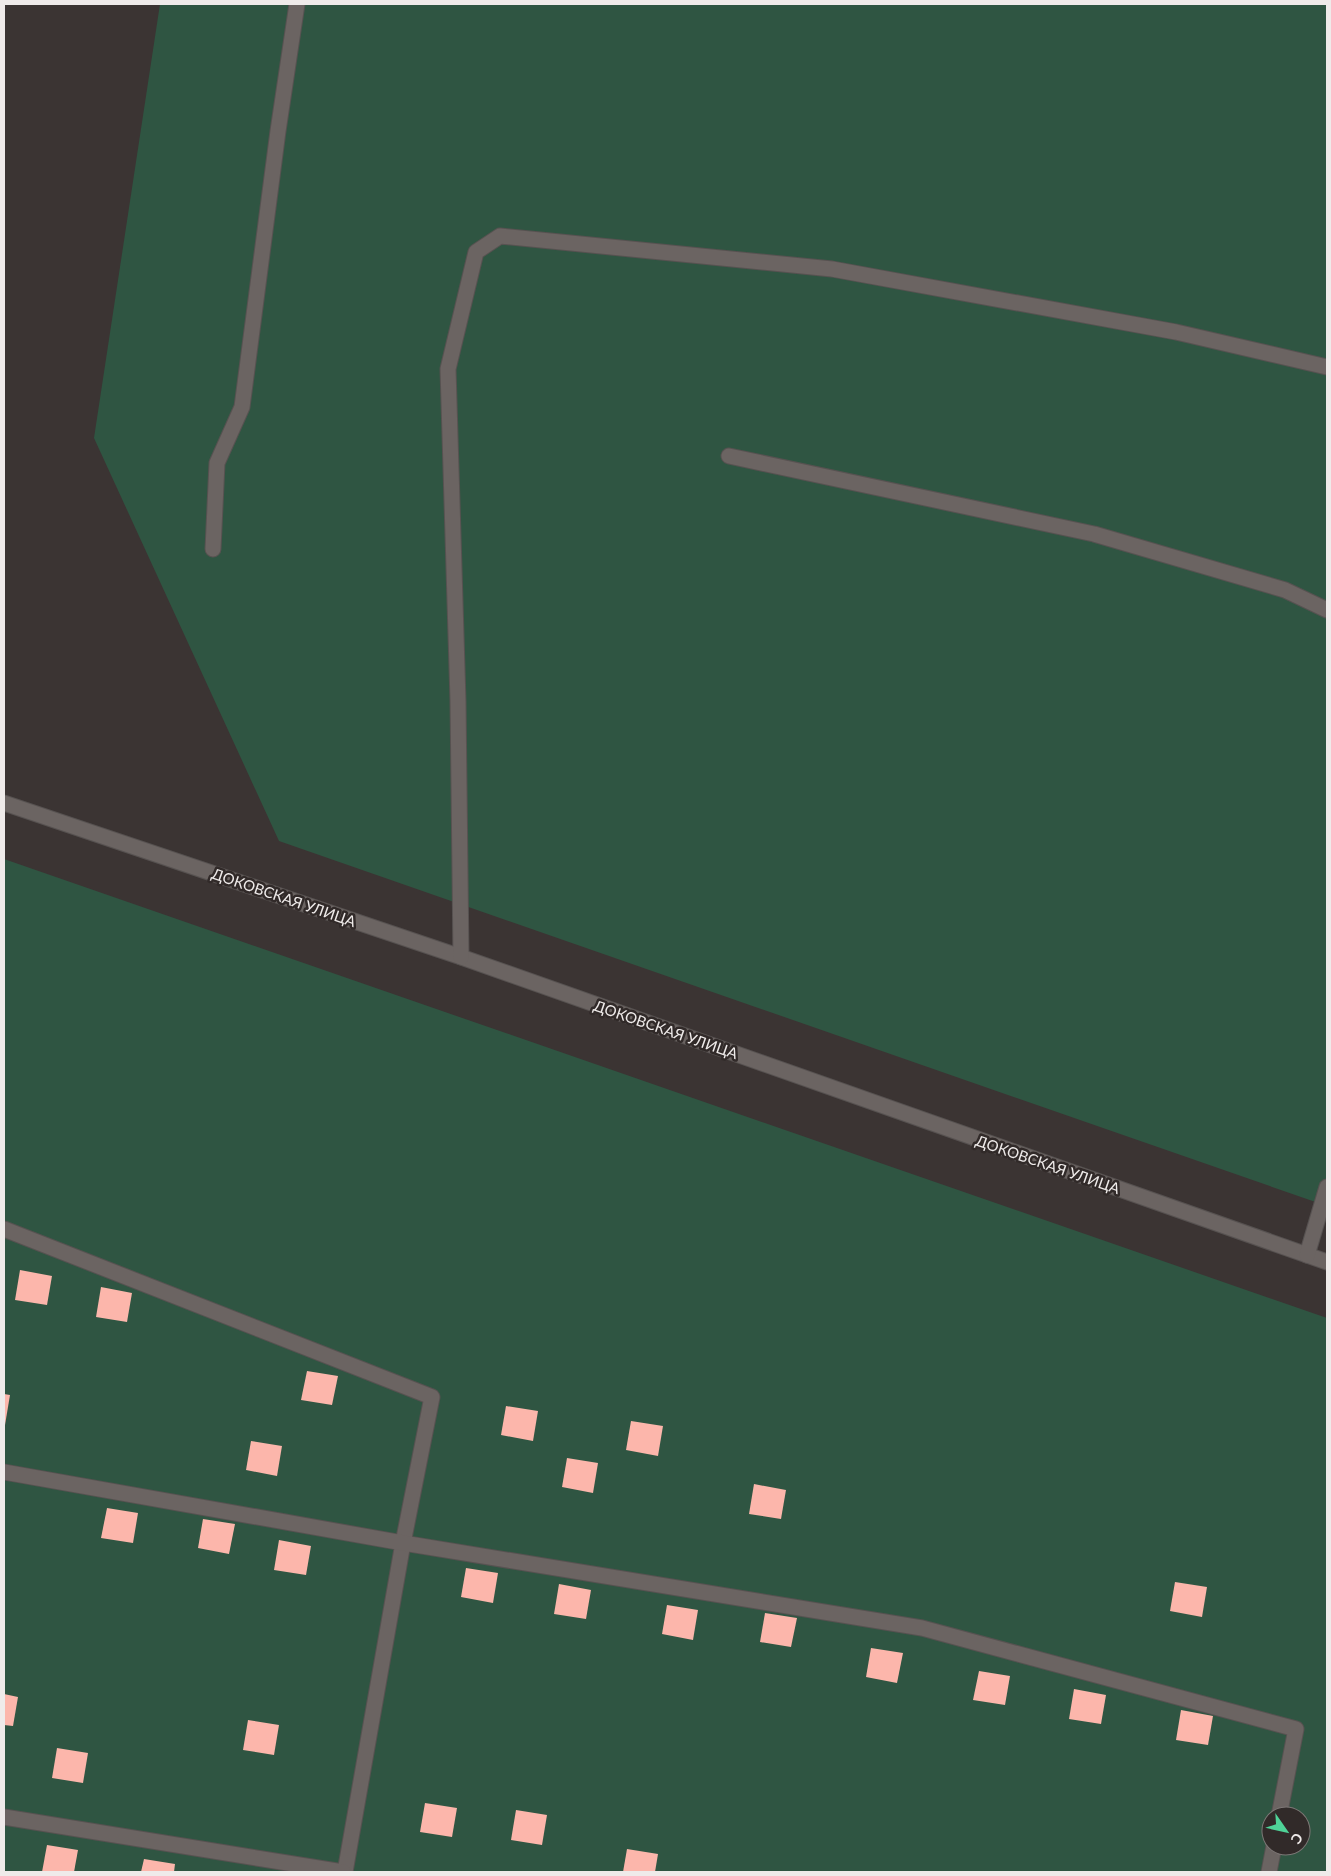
<svg xmlns="http://www.w3.org/2000/svg" width="1331" height="1876" font-family="Lato,sans-serif">
<style>
.green{fill:#2f5542;fill-rule:evenodd}
.building{fill:#fcb6ab}
.lines{fill:none;stroke-linecap:round;stroke-linejoin:round}
.minor-casing{stroke:#575251;stroke-width:17}
.minor{stroke:#6b6462;stroke-width:15}
.labels{text-anchor:middle;dominant-baseline:central;stroke-width:5;stroke-linejoin:round;paint-order:stroke}
.street-label{font-size:15px;fill:#efebea;stroke:#312a29}
</style>
<rect width="100%" height="100%" fill="#3b3433"/>
<!-- green -->
<g class="green">
<path d="M160,4h1167v1202l-1048,-365 -185,-403z"/>
<path d="M4,859l1323,459v554h-1323zM1271,1816h30v30h-30z"/>
</g>
<!-- building -->
<g class="building">
<path d="M20,1270l32,6 -5,29 -32,-5z"/>
<path d="M101,1287l31,6 -5,29 -31,-5z"/>
<path d="M307,1371l31,5 -6,29 -31,-5z"/>
<path d="M4,1394l6,1 -5,30h-1z"/>
<path d="M506,1406l32,5 -5,30 -32,-6z"/>
<path d="M631,1421l32,5 -5,30 -32,-6z"/>
<path d="M251,1441l31,5 -5,30 -31,-6z"/>
<path d="M567,1458l31,5 -5,30 -31,-6z"/>
<path d="M754,1484l32,6 -5,29 -32,-5z"/>
<path d="M107,1508l31,5 -5,30 -32,-5z"/>
<path d="M203,1519l32,5 -6,30 -31,-6z"/>
<path d="M279,1540l32,6 -5,29 -32,-5z"/>
<path d="M466,1568l32,5 -5,30 -32,-6z"/>
<path d="M1175,1582l32,5 -5,30 -32,-6z"/>
<path d="M559,1584l32,6 -5,29 -32,-5z"/>
<path d="M667,1605l31,5 -5,30 -31,-6z"/>
<path d="M765,1613l32,5 -6,29 -31,-5z"/>
<path d="M871,1648l32,5 -6,30 -31,-6z"/>
<path d="M979,1671l31,5 -5,29 -32,-5z"/>
<path d="M1074,1689l32,6 -5,29 -32,-5z"/>
<path d="M4,1694l14,3 -5,29 -9,-1z"/>
<path d="M1181,1710l32,6 -5,29 -32,-5z"/>
<path d="M248,1720l31,5 -5,30 -31,-5z"/>
<path d="M57,1748l31,5 -5,30 -31,-5z"/>
<path d="M425,1803l32,5 -5,29 -32,-5z"/>
<path d="M516,1810l31,5 -5,30 -31,-5z"/>
<path d="M47,1845l31,5 -4,22h-32z"/>
<path d="M627,1849l31,5 -3,18h-32z"/>
<path d="M144,1859l31,5 -1,8h-33z"/>
</g>
<g class="lines">
<defs>
<g id="minor">
<path d="M729,456l365,78 191,56 42,20"/>
<path d="M213,549l4,-86 25,-56 36,-276 19,-127"/>
<path d="M4,803l457,154 866,305"/>
<path d="M461,957l-3,-256 -10,-332 28,-117 24,-16 332,33 344,63 151,35"/>
<path d="M4,1229l428,168 -29,146 -58,329"/>
<path d="M1307,1255l20,-68"/>
<path d="M4,1472l399,71 519,85 374,101 -17,87"/>
<path d="M4,1817l339,55"/>
<path d="M1269,1872l5,-26"/>
</g>
</defs>
<!-- minor casing -->
<use href="#minor" class="minor-casing"/>
<!-- minor -->
<use href="#minor" class="minor"/>
</g>
<g class="labels">
<!-- street labels -->
<g class="street-label">
<text transform="translate(284 897) rotate(19)">ДОКОВСКАЯ УЛИЦА</text>
<text transform="translate(666 1029) rotate(19)">ДОКОВСКАЯ УЛИЦА</text>
<text transform="translate(1048 1164) rotate(19)">ДОКОВСКАЯ УЛИЦА</text>
</g>
</g>
<!-- border -->
<rect width="1331" height="1876" fill="none" stroke="#efebea" stroke-width="10"/>
<!-- north arrow -->
<g transform="translate(1286 1831) rotate(124)"><circle r="24" fill="#312a29" stroke="#7d7776"/>
<path d="M0-4L9 19L0 12L-9 19Z" fill="#4fd398"/>
<text y="-8" font-size="14" font-weight="bold" text-anchor="middle" fill="#efebea">С</text>
</g>
</svg>
